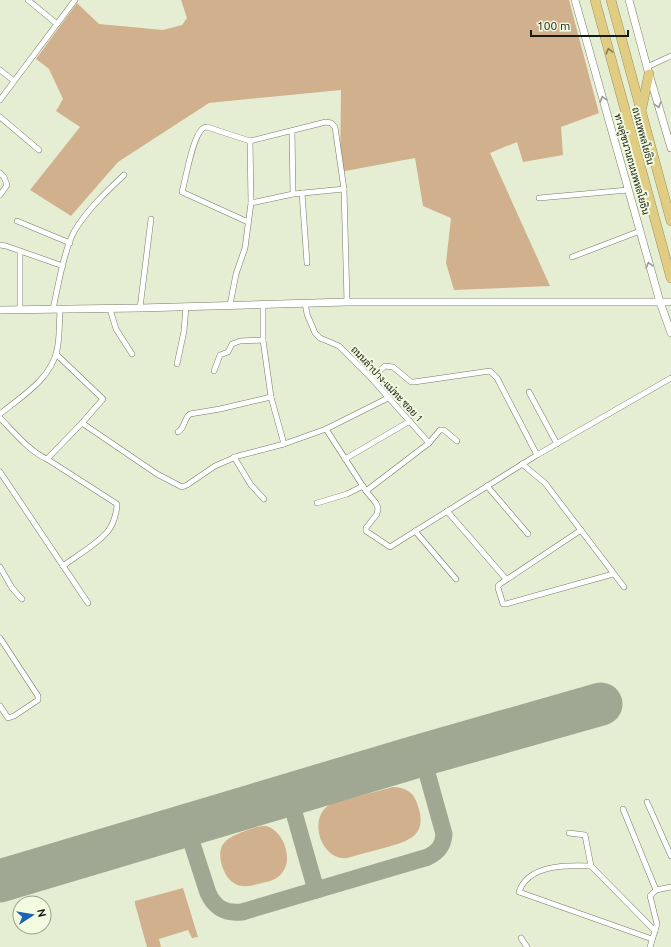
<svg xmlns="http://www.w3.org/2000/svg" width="671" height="947" font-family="Ubuntu,Sarabun,sans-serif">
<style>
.green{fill:#d1b08d}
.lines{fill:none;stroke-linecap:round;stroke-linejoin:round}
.taxiway{stroke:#a0a792;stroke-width:17}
.runway{stroke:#a0a792;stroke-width:43}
.street-casing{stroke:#747c64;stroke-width:6}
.secondary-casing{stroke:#747c64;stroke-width:8}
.highway-casing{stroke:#9a8f5c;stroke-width:10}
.street{stroke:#fff;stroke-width:5}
.secondary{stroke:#fff;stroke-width:7}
.highway{stroke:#e0cd83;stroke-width:9}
.oneway{stroke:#867d51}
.oneway2{stroke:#989995}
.labels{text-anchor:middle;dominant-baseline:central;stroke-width:4;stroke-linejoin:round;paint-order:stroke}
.street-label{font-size:10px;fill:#191c13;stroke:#f2fbe0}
</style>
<rect width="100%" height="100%" fill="#e5eed3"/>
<!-- green -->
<g class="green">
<path d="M181,0h388l30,113 -38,14 2,28 -40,7 -6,-20 -27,11 60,133 -96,4 -8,-27 5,-45 -28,-12 -8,-48 -75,14 1,-82 -132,13 -91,59 -47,54 -41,-26 50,-63 -24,-16 7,-12 -14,-30 -13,-10 41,-56 22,21 64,6 19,-5 5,-7z"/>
<path d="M393,787c12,0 20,5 24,16 12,32 -7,38 -33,45 -13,3 -25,7 -37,10 -27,3 -41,-44 -14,-55z"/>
<path d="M266,826c17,4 28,33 16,47 -6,8 -16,9 -24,11 -8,2 -17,4 -24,-1 -7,-4 -9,-10 -12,-17 -6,-22 4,-28 23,-35 7,-3 13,-5 21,-5z"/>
<path d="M183,888l15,49 -6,1 -4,-8 -29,9 2,8h-14l-12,-43v-3z"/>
</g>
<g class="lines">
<!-- taxiway -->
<g class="taxiway">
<path d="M289,795l27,95"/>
<path d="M186,825l22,68c7,15 17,21 34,19l186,-55c10,-5 15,-11 16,-23l-22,-79"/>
</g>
<!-- runway -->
<path class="runway" d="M0,881l422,-126 179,-51"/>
<defs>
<g id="street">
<path d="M28,0l29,24"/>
<path d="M647,67l24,-11"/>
<path d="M0,70l14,11"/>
<path d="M0,100l75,-100"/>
<path d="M0,117l39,33"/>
<path d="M292,131l1,63"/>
<path d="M0,173l4,4 3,8 -7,10"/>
<path d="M302,193l5,70"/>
<path d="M539,198l89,-8"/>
<path d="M251,203l42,-9 51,-5"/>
<path d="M17,221l53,22"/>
<path d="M248,222l-66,-30c4,-14 10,-53 20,-63 1,-1 4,-2 5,-2l43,14 76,-19 5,1 4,4 9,62 3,113"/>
<path d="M0,245l6,1 57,20"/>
<path d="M572,257l68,-26"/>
<path d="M305,303l2,11 8,19 5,5 19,8 32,32 58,65"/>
<path d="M263,304v36l8,57 13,47"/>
<path d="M230,305l6,-31 9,-26 6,-45 -1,-62"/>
<path d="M140,308l11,-89"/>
<path d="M53,309c5,-22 11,-60 22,-79 13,-21 31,-38 49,-55"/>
<path d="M110,309l6,20 16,25"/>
<path d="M20,310v-59"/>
<path d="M177,364l7,-33 2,-25"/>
<path d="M214,371l6,-16 8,-3 4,-8 8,-3 23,-1"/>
<path d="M371,378l14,-12 8,1 18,15h3l76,-11 7,7 40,77"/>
<path d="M529,392l28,52"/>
<path d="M0,414c22,-18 51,-35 57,-64 3,-12 2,-27 3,-40"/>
<path d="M0,418c13,13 30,34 47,41l70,45c0,8 -4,21 -9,27 -9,12 -32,25 -45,35"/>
<path d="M82,423l75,51 25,13 5,-2 28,-19 23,-10 46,-12 42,-15 62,-31"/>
<path d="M326,429l40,62 10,12 2,5 -1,6 -11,14v3l24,16 147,-92 134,-77"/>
<path d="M178,432c7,-4 6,-14 12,-18l30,-5 51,-12"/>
<path d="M234,457l17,28 13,14"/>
<path d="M47,459l35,-36 21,-24 -47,-45"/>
<path d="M345,459l65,-38"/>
<path d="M522,464l23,19 79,104"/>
<path d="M0,472l88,131"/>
<path d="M487,486l41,48"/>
<path d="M366,491l63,-48 11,-13h4l13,11"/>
<path d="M317,503l30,-9 16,-8"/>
<path d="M447,511l59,68"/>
<path d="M581,530l-81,54 -2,2v2l5,16h3l107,-30"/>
<path d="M415,531l41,48"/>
<path d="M0,567l12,21 10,11"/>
<path d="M0,638l38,58v4l-24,16 -6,2 -8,-12"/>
<path d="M647,802l24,54"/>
<path d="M623,809l33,81"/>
<path d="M569,833l16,2 6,31 64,65"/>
<path d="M591,866c-23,-1 -63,-2 -72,26l133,47"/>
<path d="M521,938l6,9"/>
<path d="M650,947l7,-23 -7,-28 6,-6 15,-3"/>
</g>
<g id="secondary">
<path d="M575,0l85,302 11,31"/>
<path d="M629,0l18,67 24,81"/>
<path d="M0,310l140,-2 207,-6h324"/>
</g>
<g id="highway">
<path d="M595,0l76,278"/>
<path d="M611,0l60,221"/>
<path d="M642,107l7,-33"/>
</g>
</defs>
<!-- street casing -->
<use href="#street" class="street-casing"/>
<!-- secondary casing -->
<use href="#secondary" class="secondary-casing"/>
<!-- highway casing -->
<use href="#highway" class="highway-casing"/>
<!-- street -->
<use href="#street" class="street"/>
<!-- secondary -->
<use href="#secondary" class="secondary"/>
<!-- highway -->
<use href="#highway" class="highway"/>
</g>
<!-- one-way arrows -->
<defs><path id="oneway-chevron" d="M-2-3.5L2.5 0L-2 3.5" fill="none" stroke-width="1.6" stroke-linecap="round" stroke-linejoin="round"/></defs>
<use class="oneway" href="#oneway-chevron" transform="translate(609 51) rotate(-105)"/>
<g class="oneway2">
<use href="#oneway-chevron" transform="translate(603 99) rotate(-106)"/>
<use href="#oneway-chevron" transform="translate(658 105) rotate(73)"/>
<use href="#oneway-chevron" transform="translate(649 265) rotate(-106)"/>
</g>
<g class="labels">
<!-- street labels -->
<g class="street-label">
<text transform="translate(643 136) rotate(75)">ถนนพหลโยธิน</text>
<text transform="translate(632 164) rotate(74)">ทางคู่ขนานถนนพหลโยธิน</text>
<text transform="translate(387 384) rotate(47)">ถนนลำปาง-แม่ทะ ซอย 1</text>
</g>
</g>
<!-- north arrow -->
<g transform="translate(32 915) rotate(78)"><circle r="19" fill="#f2fbe0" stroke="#9ba28e"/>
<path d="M0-3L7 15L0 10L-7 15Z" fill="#1b63b3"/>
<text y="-6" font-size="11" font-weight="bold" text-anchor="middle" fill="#191c13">N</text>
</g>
<!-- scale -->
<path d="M531 30v6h97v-6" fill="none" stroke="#191c13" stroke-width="2"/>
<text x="537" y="30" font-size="12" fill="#191c13" stroke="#f2fbe0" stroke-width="3" paint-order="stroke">100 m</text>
</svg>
